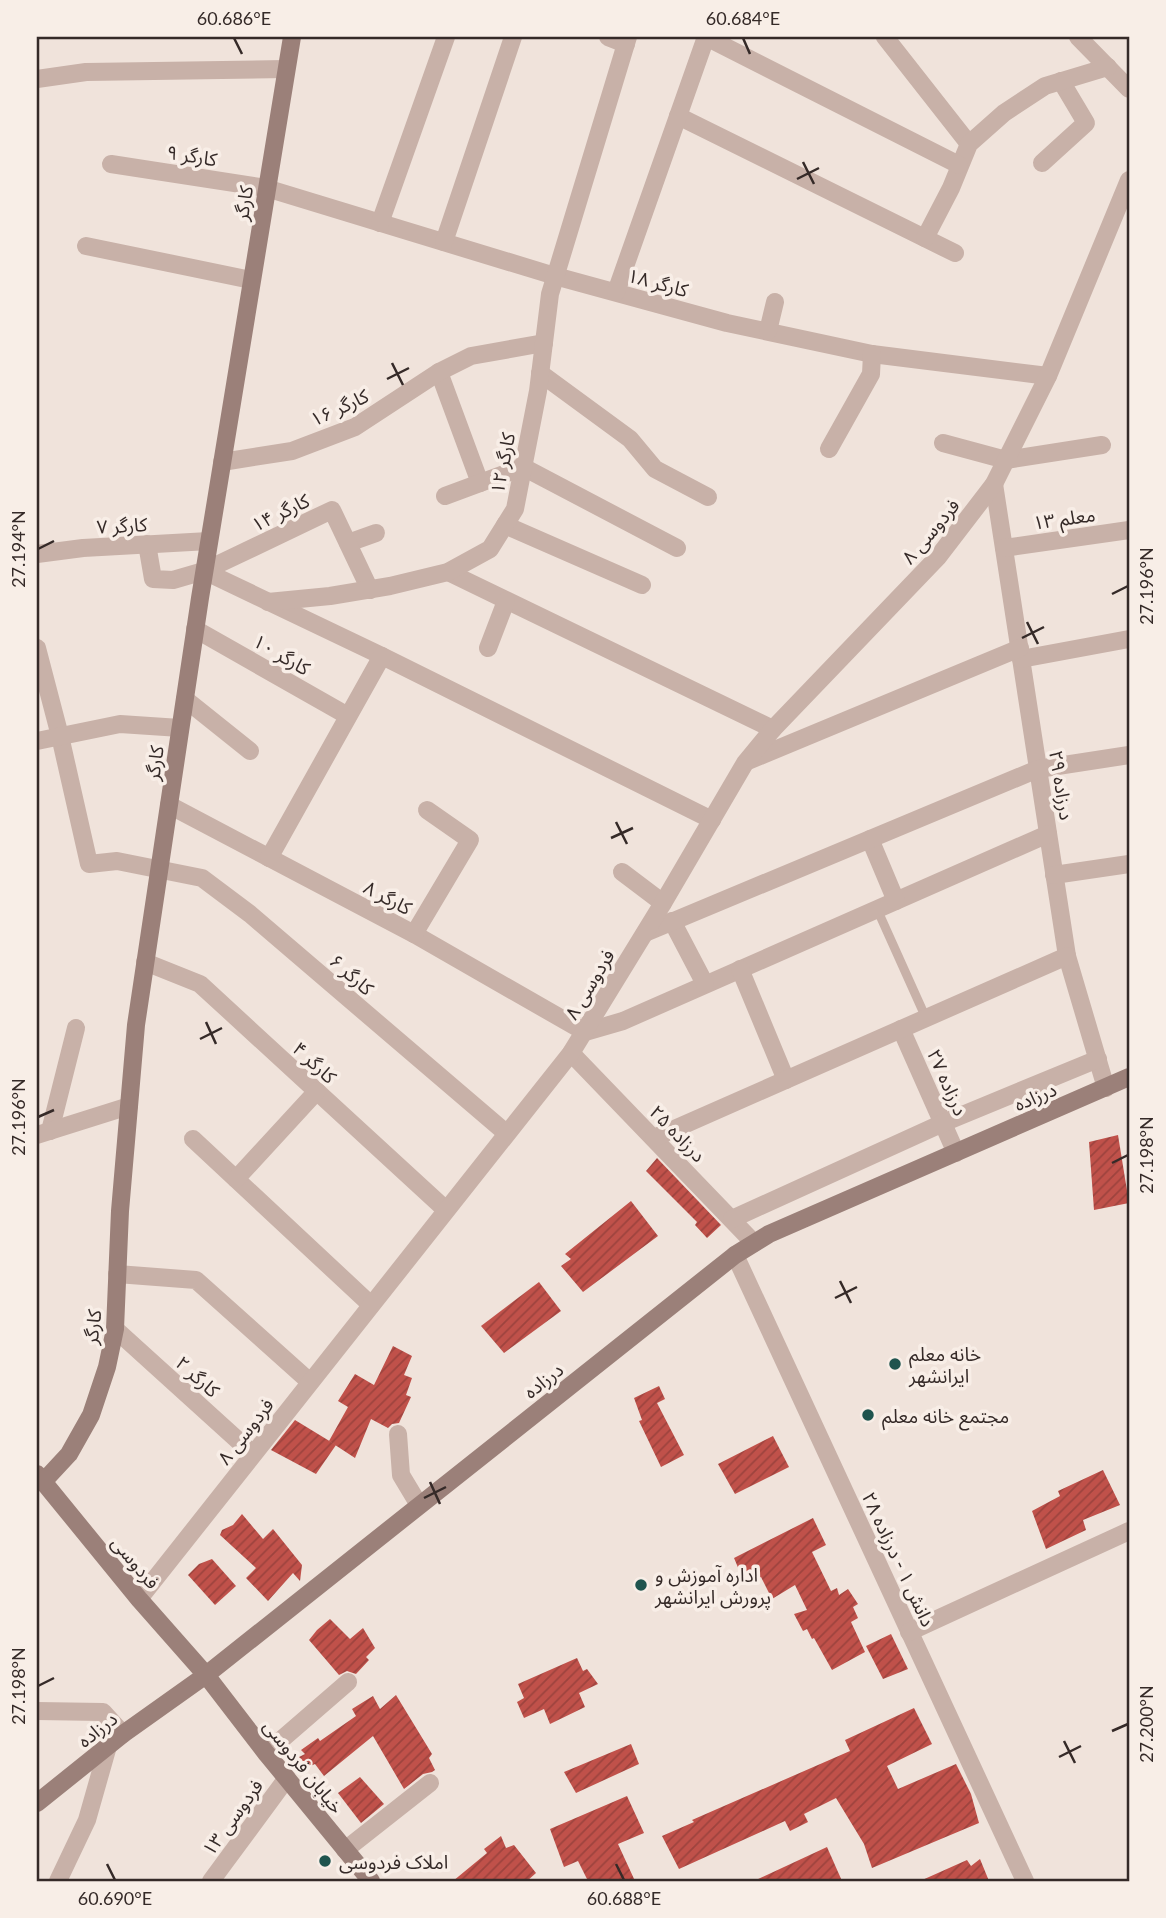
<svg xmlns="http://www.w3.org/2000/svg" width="1166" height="1918" font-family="Lato,'Noto Sans Arabic',sans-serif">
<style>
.building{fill:url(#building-hatch)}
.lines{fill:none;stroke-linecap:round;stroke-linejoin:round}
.lane{stroke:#c8b1a8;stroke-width:9}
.street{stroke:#c8b1a8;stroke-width:18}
.secondary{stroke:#9b8079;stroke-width:18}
.ticks{fill:none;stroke:#352a28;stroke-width:2.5}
.poi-dot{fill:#1f544e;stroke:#f8eee7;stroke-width:2.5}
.labels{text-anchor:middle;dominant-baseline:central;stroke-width:7;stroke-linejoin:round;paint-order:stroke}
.street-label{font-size:19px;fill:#352a28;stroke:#f8eee7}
.poi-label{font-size:19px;fill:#352a28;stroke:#f8eee7;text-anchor:start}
.neatline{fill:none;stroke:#352a28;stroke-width:2.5}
.ticks-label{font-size:18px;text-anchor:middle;fill:#352a28}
</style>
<defs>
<pattern id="building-hatch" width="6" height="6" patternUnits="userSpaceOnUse" patternTransform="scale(1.75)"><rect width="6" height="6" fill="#c0514a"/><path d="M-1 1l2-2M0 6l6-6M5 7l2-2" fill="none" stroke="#9d433e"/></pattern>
</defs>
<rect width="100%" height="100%" fill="#f0e3db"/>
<!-- building -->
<g class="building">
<path d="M1118,1135l11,68 -35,7 -5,-68z"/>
<path d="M657,1158l64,67 -14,13 -12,-13 2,-3 -51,-51z"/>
<path d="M631,1201l27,35 -75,56 -22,-26 10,-7 -6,-5z"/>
<path d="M539,1282l22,29 -57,42 -23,-27z"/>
<path d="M393,1346l19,10 -8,19 8,3 -6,17 5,2 -12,26 -7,1 -4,4 -17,-9 -16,39 -26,-17 19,-34 -10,-6 17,-27 19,11z"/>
<path d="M659,1386l6,13 -8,4 27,52 -23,12 -22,-46 3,-1 -8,-22z"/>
<path d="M295,1420l41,25 -20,29 -45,-24z"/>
<path d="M773,1436l16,31 -54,27 -17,-30z"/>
<path d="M1103,1470l17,35 -37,15 3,10 -40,19 -14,-38 28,-15 -2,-5z"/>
<path d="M242,1514l21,25 10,-10 29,36 -2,16 -7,-8 -25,28 -22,-23 10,-10 -36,-33 2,-5 11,-5z"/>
<path d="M813,1518l13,27 -14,7 19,39 6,-3 2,7 9,-6 10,15 -5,3 5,11 -7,4 14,30 -33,18 -18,-32 -2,1 -5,-10 -4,2 -9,-17 13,-4 -12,-25 -23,14 -11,-22 -16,7 -11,-26z"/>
<path d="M212,1559l24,27 -21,19 -27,-30 11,-11z"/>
<path d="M330,1619l20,20 13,-11 12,20 -9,9 3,3 -13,14 -9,-3 -8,4 -30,-35 8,-10z"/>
<path d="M891,1634l17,35 -25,10 -17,-33z"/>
<path d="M577,1658l6,13 4,-2 11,15 -19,9 6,14 -35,17 -6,-15 -20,9 -7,-16 7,-4 -6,-14z"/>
<path d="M396,1695l36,59 -3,4 6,12 -3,2 -9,2 -19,15 -31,-53 -49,40 -9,-12 -7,3 -9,-10 6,-3 -4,-4 17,-12 2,3 36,-25 -4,-7 21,-13 7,13z"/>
<path d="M914,1708l18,36 -45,22 11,23 58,-25 15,30 8,29 -107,45 -8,-24 -28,-46 -32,16 4,8 -18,9 -5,-10 -106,48 -17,-33 32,-14 -2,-2 158,-69 -5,-11z"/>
<path d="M631,1744l8,20 -63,29 -12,-21z"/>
<path d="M360,1777l24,27 -23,19 -23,-30z"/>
<path d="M627,1796l17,37 -26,11 17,37h-47l-10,-20 -14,6 -14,-38z"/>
<path d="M501,1836l5,12 8,-3 22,28 -9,8h-74l34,-28 -3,-4z"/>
<path d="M827,1847l15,34h-88z"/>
<path d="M980,1859l9,22h-69l47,-21 4,6z"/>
</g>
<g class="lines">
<!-- lane -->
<path class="lane" d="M877,909l49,109"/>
<!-- street -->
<g class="street">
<path d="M608,37l18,7"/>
<path d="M885,37l84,107"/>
<path d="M1078,37l51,52"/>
<path d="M37,79l49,-7 200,-3"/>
<path d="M678,116l277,137"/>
<path d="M1042,163l44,-40 -25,-42"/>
<path d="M111,164l155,24 289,88 172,47 145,31 176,22"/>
<path d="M380,223l66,-186"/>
<path d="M925,238l26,-50 18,-44 35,-31 41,-27 63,-19"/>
<path d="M444,242l69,-205"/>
<path d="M86,246l165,34"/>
<path d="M616,292l90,-255 253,128"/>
<path d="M768,331l7,-29"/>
<path d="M439,372l41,111"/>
<path d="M540,373l90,66 25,30 53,28"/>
<path d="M943,443l63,17 96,-15"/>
<path d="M829,449l42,-75 1,-20"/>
<path d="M222,462l70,-11 63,-24 84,-55 32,-16 73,-13"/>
<path d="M994,484l73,472 39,132"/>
<path d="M445,496l78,-29 154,81"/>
<path d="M505,525l137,60"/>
<path d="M348,543l28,-10"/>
<path d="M147,544l6,35 20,1 31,-9 128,-61 38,80"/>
<path d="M1004,548l125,-18"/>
<path d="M37,554l46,-6 126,-7"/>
<path d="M204,571l178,85 330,164"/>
<path d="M448,572l325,157"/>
<path d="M268,602l62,-6 60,-10 58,-14 42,-23 25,-40 23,-118 12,-97 78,-257"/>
<path d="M195,629l153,87"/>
<path d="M37,648l23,88 29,128 28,-3 85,17 48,36 256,219"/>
<path d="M488,648l18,-47"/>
<path d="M1021,659l108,-20"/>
<path d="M185,699l65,52"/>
<path d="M37,741l83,-17 60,4"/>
<path d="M748,761l272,-113"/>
<path d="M169,805l245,129 171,98 38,-11 425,-187"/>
<path d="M870,839l26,62"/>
<path d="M269,858l113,-202"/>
<path d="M622,872l41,31"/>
<path d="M1054,875l75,-11"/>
<path d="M672,921l33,63"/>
<path d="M645,933l393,-164 91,-14"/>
<path d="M414,934l56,-94 -43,-30"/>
<path d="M145,962l55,22 246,226"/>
<path d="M740,969l46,111"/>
<path d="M901,1029l55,124"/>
<path d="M571,1053l183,190"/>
<path d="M50,1131l26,-103"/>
<path d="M37,1135l92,-29"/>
<path d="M654,1138l413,-182"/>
<path d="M193,1139l178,166"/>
<path d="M236,1179l81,-88"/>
<path d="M732,1219l211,-96 155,-64"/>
<path d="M735,1255l290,626"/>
<path d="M117,1274l79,6 114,102"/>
<path d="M115,1329l138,125"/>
<path d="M398,1434l3,41 18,30"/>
<path d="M139,1599l432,-546 92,-150 82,-140 28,-34 165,-172 56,-73 54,-108 81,-196"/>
<path d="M909,1632l220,-101"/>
<path d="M37,1711l66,1 20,22"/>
<path d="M266,1753l82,-71"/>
<path d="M345,1850l85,-67"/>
<path d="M58,1881l29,-61 21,-74"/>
<path d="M211,1881l76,-103"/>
</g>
<!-- secondary -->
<g class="secondary">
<path d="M37,1474l102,125 67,76 60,78 105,128"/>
<path d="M43,1482l26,-28 22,-39 16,-48 8,-38 5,-118 16,-186 64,-427 92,-561"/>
<path d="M37,1803l86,-69 83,-59 529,-420 34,-21 360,-157"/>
</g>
</g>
<!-- ticks -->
<path class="ticks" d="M234,38l8,16M743,38l7,16M803,162l11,22M797,179l22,-11M392,363l11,22M387,379l22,-11M38,549l16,-8M1112,594l16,-8M1027,622l11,22M1022,638l22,-11M616,822l11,22M611,838l22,-10M206,1022l10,22M200,1039l22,-11M38,1117l16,-7M1112,1163l16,-8M840,1281l11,22M835,1298l22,-11M430,1482l10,22M424,1498l22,-11M38,1686l16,-8M1112,1731l16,-7M1064,1741l11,22M1059,1757l22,-11M107,1864l8,16M616,1864l8,16"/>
<!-- markers -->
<g class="poi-dot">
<circle cx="895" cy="1364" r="7"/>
<circle cx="868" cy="1415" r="7"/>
<circle cx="641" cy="1585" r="7"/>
<circle cx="325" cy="1861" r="7"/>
</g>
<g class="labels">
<!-- street labels -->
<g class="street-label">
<text transform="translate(192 155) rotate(9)">کارگر ۹</text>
<text transform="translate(243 203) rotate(-81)">کارگر</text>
<text transform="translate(658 282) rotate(15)">کارگر ۱۸</text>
<text transform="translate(339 407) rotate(-25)">کارگر ۱۶</text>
<text transform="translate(502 463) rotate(-79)">کارگر ۱۲</text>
<text transform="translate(280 512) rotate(-26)">کارگر ۱۴</text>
<text transform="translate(1064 518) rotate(-8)">معلم ۱۳</text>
<text transform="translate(122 525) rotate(-3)">کارگر ۷</text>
<text transform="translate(930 531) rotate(-50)">فردوسی ۸</text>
<text transform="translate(282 654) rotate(30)">کارگر ۱۰</text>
<text transform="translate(154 763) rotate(-82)">کارگر</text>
<text transform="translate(1062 785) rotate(81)">درزاده ۲۹</text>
<text transform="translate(388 897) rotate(28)">کارگر ۸</text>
<text transform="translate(352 974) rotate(41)">کارگر ۶</text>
<text transform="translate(589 984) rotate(-59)">فردوسی ۸</text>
<text transform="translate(315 1062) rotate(43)">کارگر ۴</text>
<text transform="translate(948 1082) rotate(66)">درزاده ۲۷</text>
<text transform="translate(1035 1096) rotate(-23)">درزاده</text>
<text transform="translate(678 1133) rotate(46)">درزاده ۲۵</text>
<text transform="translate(92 1327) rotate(-83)">کارگر</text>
<text transform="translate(198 1376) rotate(42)">کارگر ۲</text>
<text transform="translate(543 1380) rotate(-38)">درزاده</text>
<text transform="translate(245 1431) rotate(-52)">فردوسی ۸</text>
<text transform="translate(899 1559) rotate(65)">دانش ۱ - درزاده ۲۸</text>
<text transform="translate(136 1562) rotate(50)">فردوسی</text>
<text transform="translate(97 1729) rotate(-38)">درزاده</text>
<text transform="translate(304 1766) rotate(51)">خیابان فردوسی</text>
<text transform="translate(232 1817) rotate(-54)">فردوسی ۱۳</text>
</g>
<!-- poi labels -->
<g class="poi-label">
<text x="909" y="1353">خانه معلم<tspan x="909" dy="22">ایرانشهر</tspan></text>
<text x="882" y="1415">مجتمع خانه معلم</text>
<text x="655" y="1574">اداره آموزش و<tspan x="655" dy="22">پرورش ایرانشهر</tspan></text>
<text x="339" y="1861">املاک فردوسی</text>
</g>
</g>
<!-- border -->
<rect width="1166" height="1918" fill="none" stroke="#f8eee7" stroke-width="77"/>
<rect x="38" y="38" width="1090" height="1842" class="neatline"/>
<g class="ticks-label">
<text x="234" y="25">60.686°E</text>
<text x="743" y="25">60.684°E</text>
<text transform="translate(19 549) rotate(-90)" y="6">27.194°N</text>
<text transform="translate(1147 586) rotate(-90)" y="6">27.196°N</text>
<text transform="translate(19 1117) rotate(-90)" y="6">27.196°N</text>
<text transform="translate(1147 1155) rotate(-90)" y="6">27.198°N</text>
<text transform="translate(19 1686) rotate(-90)" y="6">27.198°N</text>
<text transform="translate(1147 1724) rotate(-90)" y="6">27.200°N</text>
<text x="115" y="1905">60.690°E</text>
<text x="624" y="1905">60.688°E</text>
</g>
</svg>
